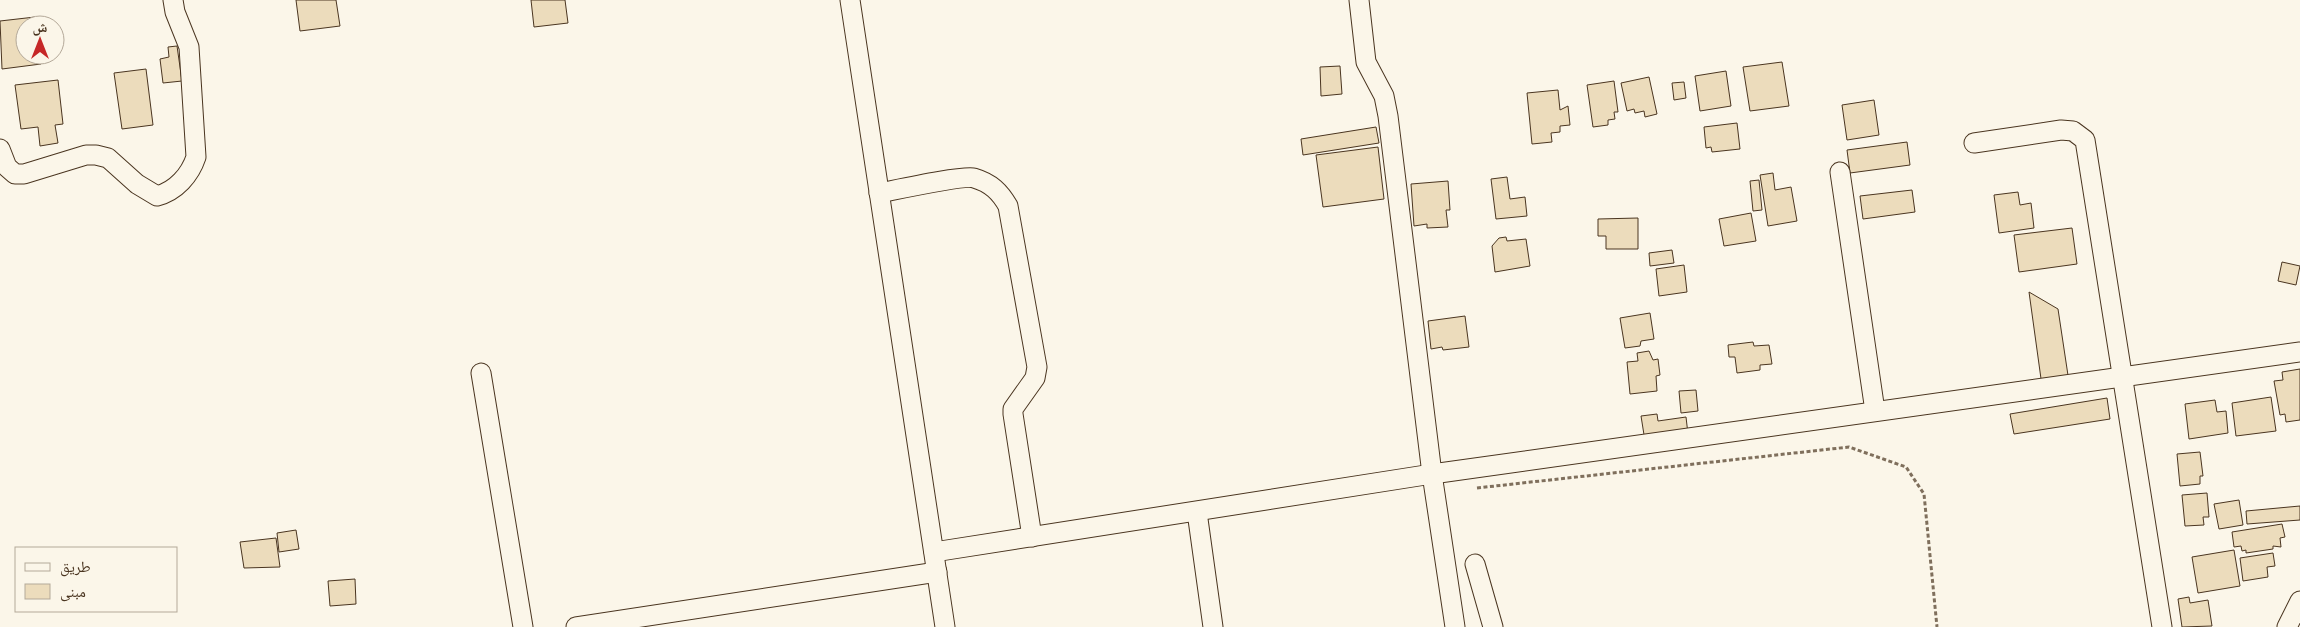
<svg xmlns="http://www.w3.org/2000/svg" width="2300" height="627" font-family="Quicksand,'Noto Naskh Arabic',sans-serif">
<style>
.building{fill:#ecdcbc;stroke:#4a3520}
.lines{fill:none;stroke-linecap:round;stroke-linejoin:round}
.minor-casing{stroke:#4a3520;stroke-width:21}
.path{stroke:#7f6f5c;stroke-width:3;stroke-dasharray:4 2.5;stroke-linecap:butt}
.minor{stroke:#fbf6e9;stroke-width:19}
</style>
<rect width="100%" height="100%" fill="#fbf6e9"/>
<!-- building -->
<g class="building">
<path d="M296,0h40l4,26 -40,5z"/>
<path d="M531,0h34l3,23 -34,4z"/>
<path d="M35,17l1,8h-11v30h15l1,9 -39,5 -2,-48z"/>
<path d="M177,46l5,35 -19,2 -3,-24 9,-2 -1,-10z"/>
<path d="M1782,62l7,44 -39,5 -7,-44z"/>
<path d="M1340,66l2,28 -21,2 -1,-29z"/>
<path d="M146,69l7,56 -31,4 -8,-56z"/>
<path d="M1726,71l5,35 -31,5 -5,-35z"/>
<path d="M1649,77l8,37 -12,3 -1,-6 -9,2 -1,-4 -7,2 -6,-28z"/>
<path d="M58,80l5,44 -8,1 3,18 -18,3 -2,-19 -17,2 -6,-44z"/>
<path d="M1614,81l4,31h-4l1,7 -7,1v5l-15,2 -6,-42z"/>
<path d="M1684,82l2,16 -12,2 -2,-17z"/>
<path d="M1558,90l2,20 8,-4 2,19 -10,1v6l-9,1 1,9 -20,2 -5,-51z"/>
<path d="M1874,100l5,35 -32,5 -5,-35z"/>
<path d="M1737,123l3,26 -28,3 -1,-5 -5,1 -2,-21z"/>
<path d="M1376,127l3,16 -76,12 -2,-16z"/>
<path d="M1907,142l3,23 -60,8 -3,-23z"/>
<path d="M1378,147l6,52 -61,8 -7,-52z"/>
<path d="M1773,173l2,17 16,-3 6,34 -29,5 -8,-51z"/>
<path d="M1507,177l3,22 15,-2 2,19 -31,3 -5,-40z"/>
<path d="M1759,180l3,30 -9,1 -3,-30z"/>
<path d="M1448,181l2,29h-4l2,17 -21,1v-4l-13,2 -3,-42z"/>
<path d="M1912,190l3,22 -52,7 -3,-23z"/>
<path d="M2018,192l2,13 11,-2 3,25 -35,5 -5,-38z"/>
<path d="M1751,213l5,28 -32,5 -5,-27z"/>
<path d="M1638,218v31h-32v-13h-8v-17z"/>
<path d="M2072,228l5,36 -58,8 -5,-37z"/>
<path d="M1506,237l1,4 19,-2 4,27 -35,6 -3,-26 7,-8z"/>
<path d="M1672,250l2,13 -24,3 -1,-13z"/>
<path d="M2282,262l18,4 -4,19 -18,-4z"/>
<path d="M1684,265l3,27 -28,4 -3,-27z"/>
<path d="M2029,292l29,17 11,73 -27,4z"/>
<path d="M1650,313l4,26 -13,2 -1,5 -15,2 -5,-30z"/>
<path d="M1465,316l4,31 -26,3 -1,-3 -11,2 -3,-28z"/>
<path d="M1753,342l1,4 15,-1 3,19 -12,1v5l-23,3 -2,-16h-6l-1,-12z"/>
<path d="M1649,351l4,9 5,-1 2,16 -4,1 1,15 -27,3 -3,-32 11,-1 -1,-8z"/>
<path d="M2300,369v51l-14,2 -1,-8 -5,1 -6,-34 9,-1 -1,-8z"/>
<path d="M1696,390l2,21 -17,2 -2,-22z"/>
<path d="M2271,397l5,34 -40,5 -4,-33z"/>
<path d="M2107,398l3,21 -96,15 -4,-20z"/>
<path d="M2215,400l2,12 9,-1 2,22 -39,6 -4,-35z"/>
<path d="M1657,414l1,7 28,-4 2,17 -43,7 -4,-25z"/>
<path d="M2200,452l3,24h-3v8l-20,2 -3,-32z"/>
<path d="M2207,493l2,24h-6l1,8 -19,1 -3,-31z"/>
<path d="M2239,500l4,25 -24,4 -5,-25z"/>
<path d="M2300,506v14l-53,4 -1,-13z"/>
<path d="M2282,524l3,13 -5,1 1,9 -8,-1v3l-27,4v-3l-4,1 -1,-5 -7,1 -2,-15z"/>
<path d="M296,530l3,19 -20,3 -2,-19z"/>
<path d="M276,538l4,29 -36,1 -4,-26z"/>
<path d="M2234,550l6,36 -42,7 -6,-36z"/>
<path d="M2273,553l2,13 -8,1 1,10 -25,4 -3,-23z"/>
<path d="M355,579l1,25 -26,2 -2,-25z"/>
<path d="M2189,597l1,6 18,-3 4,26 -30,1 -4,-28z"/>
</g>
<g class="lines">
<defs>
<g id="minor">
<path d="M850,0l95,627"/>
<path d="M1359,0l7,62 18,34 4,20 44,358 868,-122"/>
<path d="M1974,143l87,-13 12,1 12,9 77,487"/>
<path d="M0,149l7,18 8,7h9l62,-19h10l12,3 29,26 20,12c19,-5 33,-21 39,-39l-7,-110 -14,-35 -2,-12"/>
<path d="M1840,172l35,239"/>
<path d="M879,193c16,-3 85,-18 95,-15 17,5 26,14 34,28l29,161 -2,11 -22,31v5l19,123"/>
<path d="M481,373l42,254"/>
<path d="M1197,512l16,115"/>
<path d="M934,552l498,-78 23,153"/>
<path d="M1475,564l18,63"/>
<path d="M576,627l361,-55"/>
<path d="M2287,627l13,-26"/>
</g>
</defs>
<!-- minor casing -->
<use href="#minor" class="minor-casing"/>
<!-- path -->
<path class="path" d="M1477,488l372,-41 57,20 18,27 13,133"/>
<!-- minor -->
<use href="#minor" class="minor"/>
</g>
<!-- legend -->
<rect x="15" y="547" width="162" height="65" fill="#fbf6e9" stroke="#b4a999"/>
<rect x="25" y="563" width="25" height="8" fill="#fbf6e9" stroke="#b4a999"/>
<text x="60" y="572" font-size="15" fill="#4a3520">طريق</text>
<rect x="25" y="584" width="25" height="15" fill="#ecdcbc" stroke="#b4a999"/>
<text x="60" y="597" font-size="15" fill="#4a3520">مبنى</text>
<!-- north arrow -->
<g transform="translate(40 40)"><circle r="24" fill="#fbf6e9" stroke="#b4a999"/>
<path d="M0-4L9 19L0 12L-9 19Z" fill="#c62828"/>
<text y="-8" font-size="14" font-weight="bold" text-anchor="middle" fill="#4a3520">ش</text>
</g>
</svg>
